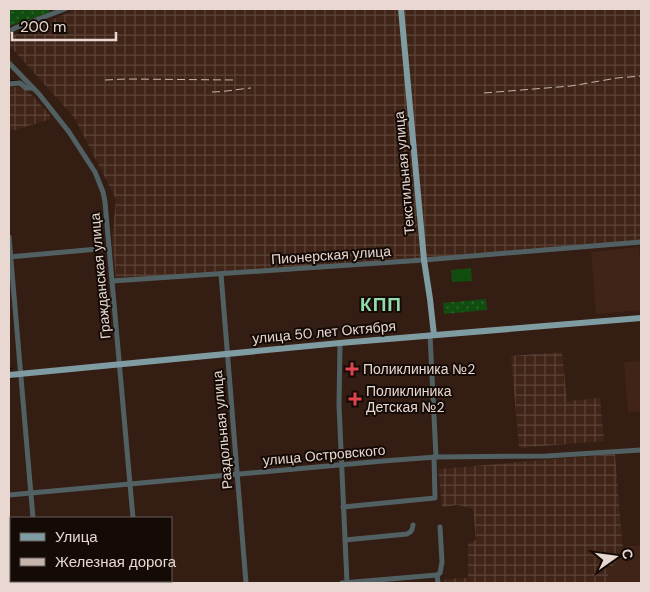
<svg xmlns="http://www.w3.org/2000/svg" width="650" height="592" font-family="'DM Sans',sans-serif">
<style>
.industrial{fill:url(#industrial-grid)}
.built{fill:#402417}
.grass{fill:url(#grass-dots)}
.pitch{fill:#124d10}
.lines{fill:none;stroke-linecap:round;stroke-linejoin:round}
.stream{stroke:#000c0d;stroke-width:1}
.minor{stroke:#516063;stroke-width:5}
.major{stroke:#7e9ca2;stroke-width:6}
.rail{stroke:#c6b5ad;stroke-width:1;stroke-dasharray:8 4;stroke-linecap:butt}
.health-dot{fill:#e0444e;stroke:#140a06;stroke-width:2}
.labels{text-anchor:middle;dominant-baseline:central;stroke-width:4;stroke-linejoin:round;paint-order:stroke}
.street-label{font-size:14px;fill:#e8d8d1;stroke:#140a06}
.poi-label{font-size:14px;fill:#e8d8d1;stroke:#140a06;text-anchor:start}
.district-label{font-size:19px;font-weight:bold;letter-spacing:1px;fill:#90daab;stroke:#140a06}
</style>
<defs>
<pattern id="industrial-grid" width="8" height="8" patternUnits="userSpaceOnUse" patternTransform="scale(1.25)"><rect width="8" height="8" fill="#402417"/><path d="M0 4h8M4 0v8" fill="none" stroke="#5c4338"/></pattern>
<pattern id="grass-dots" width="8" height="8" patternUnits="userSpaceOnUse" patternTransform="scale(1.25)"><rect width="8" height="8" fill="#124d10"/><path d="M2 2h.1M6 6h.1" fill="none" stroke="#346632" stroke-width="1.8" stroke-linecap="round"/></pattern>
</defs>
<rect width="100%" height="100%" fill="#341d13"/>
<!-- industrial -->
<g class="industrial">
<path d="M78,9h563v234l-376,28 -149,7 -4,-38 4,-41 -42,-82 -65,-72v-8z"/>
<path d="M22,86l9,8 19,21 1,4 -36,11h-6v-42z"/>
<path d="M562,352l5,49 33,-3 4,43 -85,7 -8,-92z"/>
<path d="M615,454l8,97 -15,23 1,9h-164v-4l23,-1v-34l8,-4 -3,-31 -15,-4 -16,2 -4,-38z"/>
</g>
<!-- built -->
<g class="built">
<path d="M639,247l2,23v40l-45,4 -5,-62z"/>
<path d="M641,361v50l-13,2 -4,-51z"/>
<path d="M641,545v38h-32l-1,-9 18,-28z"/>
</g>
<!-- grass -->
<g class="grass">
<path d="M9,9h40v4l-40,13z"/>
<path d="M486,299l1,11 -43,4 -1,-11z"/>
</g>
<!-- pitch -->
<path class="pitch" d="M471,268l1,13 -20,1 -1,-12z"/>
<g class="lines">
<!-- stream -->
<g class="stream">
<path d="M9,81h9"/>
<path d="M9,369l4,-1"/>
<path d="M9,378h4"/>
</g>
<!-- minor -->
<g class="minor">
<path d="M9,32l6,-4 50,-19"/>
<path d="M9,63l30,31 30,38 26,40 8,20 2,10 28,316"/>
<path d="M9,84l11,-1 6,5h7"/>
<path d="M9,237l24,281"/>
<path d="M9,257l100,-9"/>
<path d="M221,274l25,309"/>
<path d="M112,281l312,-21 217,-18"/>
<path d="M430,335l6,122"/>
<path d="M340,343l-1,62 8,178"/>
<path d="M9,495l374,-34 53,-4 111,-1 94,-6"/>
<path d="M343,507l92,-9 -1,-41"/>
<path d="M345,540l62,-6c5,-2 5,-4 6,-9"/>
<path d="M39,581v2"/>
<path d="M139,581v2"/>
<path d="M342,583l95,-8"/>
<path d="M438,583l-1,-8 3,-2 2,-11 -2,-35"/>
</g>
<!-- major -->
<g class="major">
<path d="M401,9l23,251 6,39 4,36"/>
<path d="M9,375l331,-32 301,-25"/>
</g>
<!-- rail -->
<g class="rail">
<path d="M105,80l21,-1 110,1"/>
<path d="M212,92c13,0 26,-3 39,-4"/>
<path d="M484,93l87,-7 46,-8 24,-2"/>
</g>
</g>
<!-- markers -->
<g class="health-dot">
<path d="M349.5 361.5h5v5h5v5h-5v5h-5v-5h-5v-5h5z"/>
<path d="M352.5 391.5h5v5h5v5h-5v5h-5v-5h-5v-5h5z"/>
</g>
<g class="labels">
<!-- street labels -->
<g class="street-label">
<text transform="translate(404 173) rotate(-95)">Текстильная улица</text>
<text transform="translate(331 255) rotate(-4)">Пионерская улица</text>
<text transform="translate(100 276) rotate(-95)">Гражданская улица</text>
<text transform="translate(324 332) rotate(-5)">улица 50 лет Октября</text>
<text transform="translate(222 430) rotate(-95)">Раздольная улица</text>
<text transform="translate(324 455) rotate(-5)">улица Островского</text>
</g>
<!-- poi labels -->
<g class="poi-label">
<text x="363" y="369">Поликлиника №2</text>
<text x="366" y="391">Поликлиника<tspan x="366" dy="16">Детская №2</tspan></text>
</g>
<!-- district labels -->
<g class="district-label">
<text x="381" y="304">КПП</text>
</g>
</g>
<!-- border -->
<rect width="650" height="592" fill="none" stroke="#e8d8d1" stroke-width="20"/>
<!-- legend -->
<rect x="10" y="517" width="162" height="65" fill="#140a06" stroke="#695c57"/>
<rect x="20" y="533" width="25" height="8" fill="#7e9ca2" stroke="#695c57"/>
<text x="55" y="542" font-size="15" fill="#e8d8d1">Улица</text>
<rect x="20" y="558" width="25" height="8" fill="#c6b5ad" stroke="#695c57"/>
<text x="55" y="567" font-size="15" fill="#e8d8d1">Железная дорога</text>
<!-- north arrow -->
<g transform="translate(615 557) rotate(76)" stroke="#140a06" stroke-width="4" paint-order="stroke">
<path d="M0-4L9 19L0 12L-9 19Z" fill="#e8d8d1"/>
<text y="-8" font-size="14" font-weight="bold" text-anchor="middle" fill="#e8d8d1">С</text>
</g>
<!-- scale -->
<path d="M12 32v8h104v-8" fill="none" stroke="#e8d8d1" stroke-width="2.5"/>
<text x="20" y="32" font-size="15" fill="#e8d8d1" stroke="#140a06" stroke-width="4" paint-order="stroke">200 m</text>
</svg>
